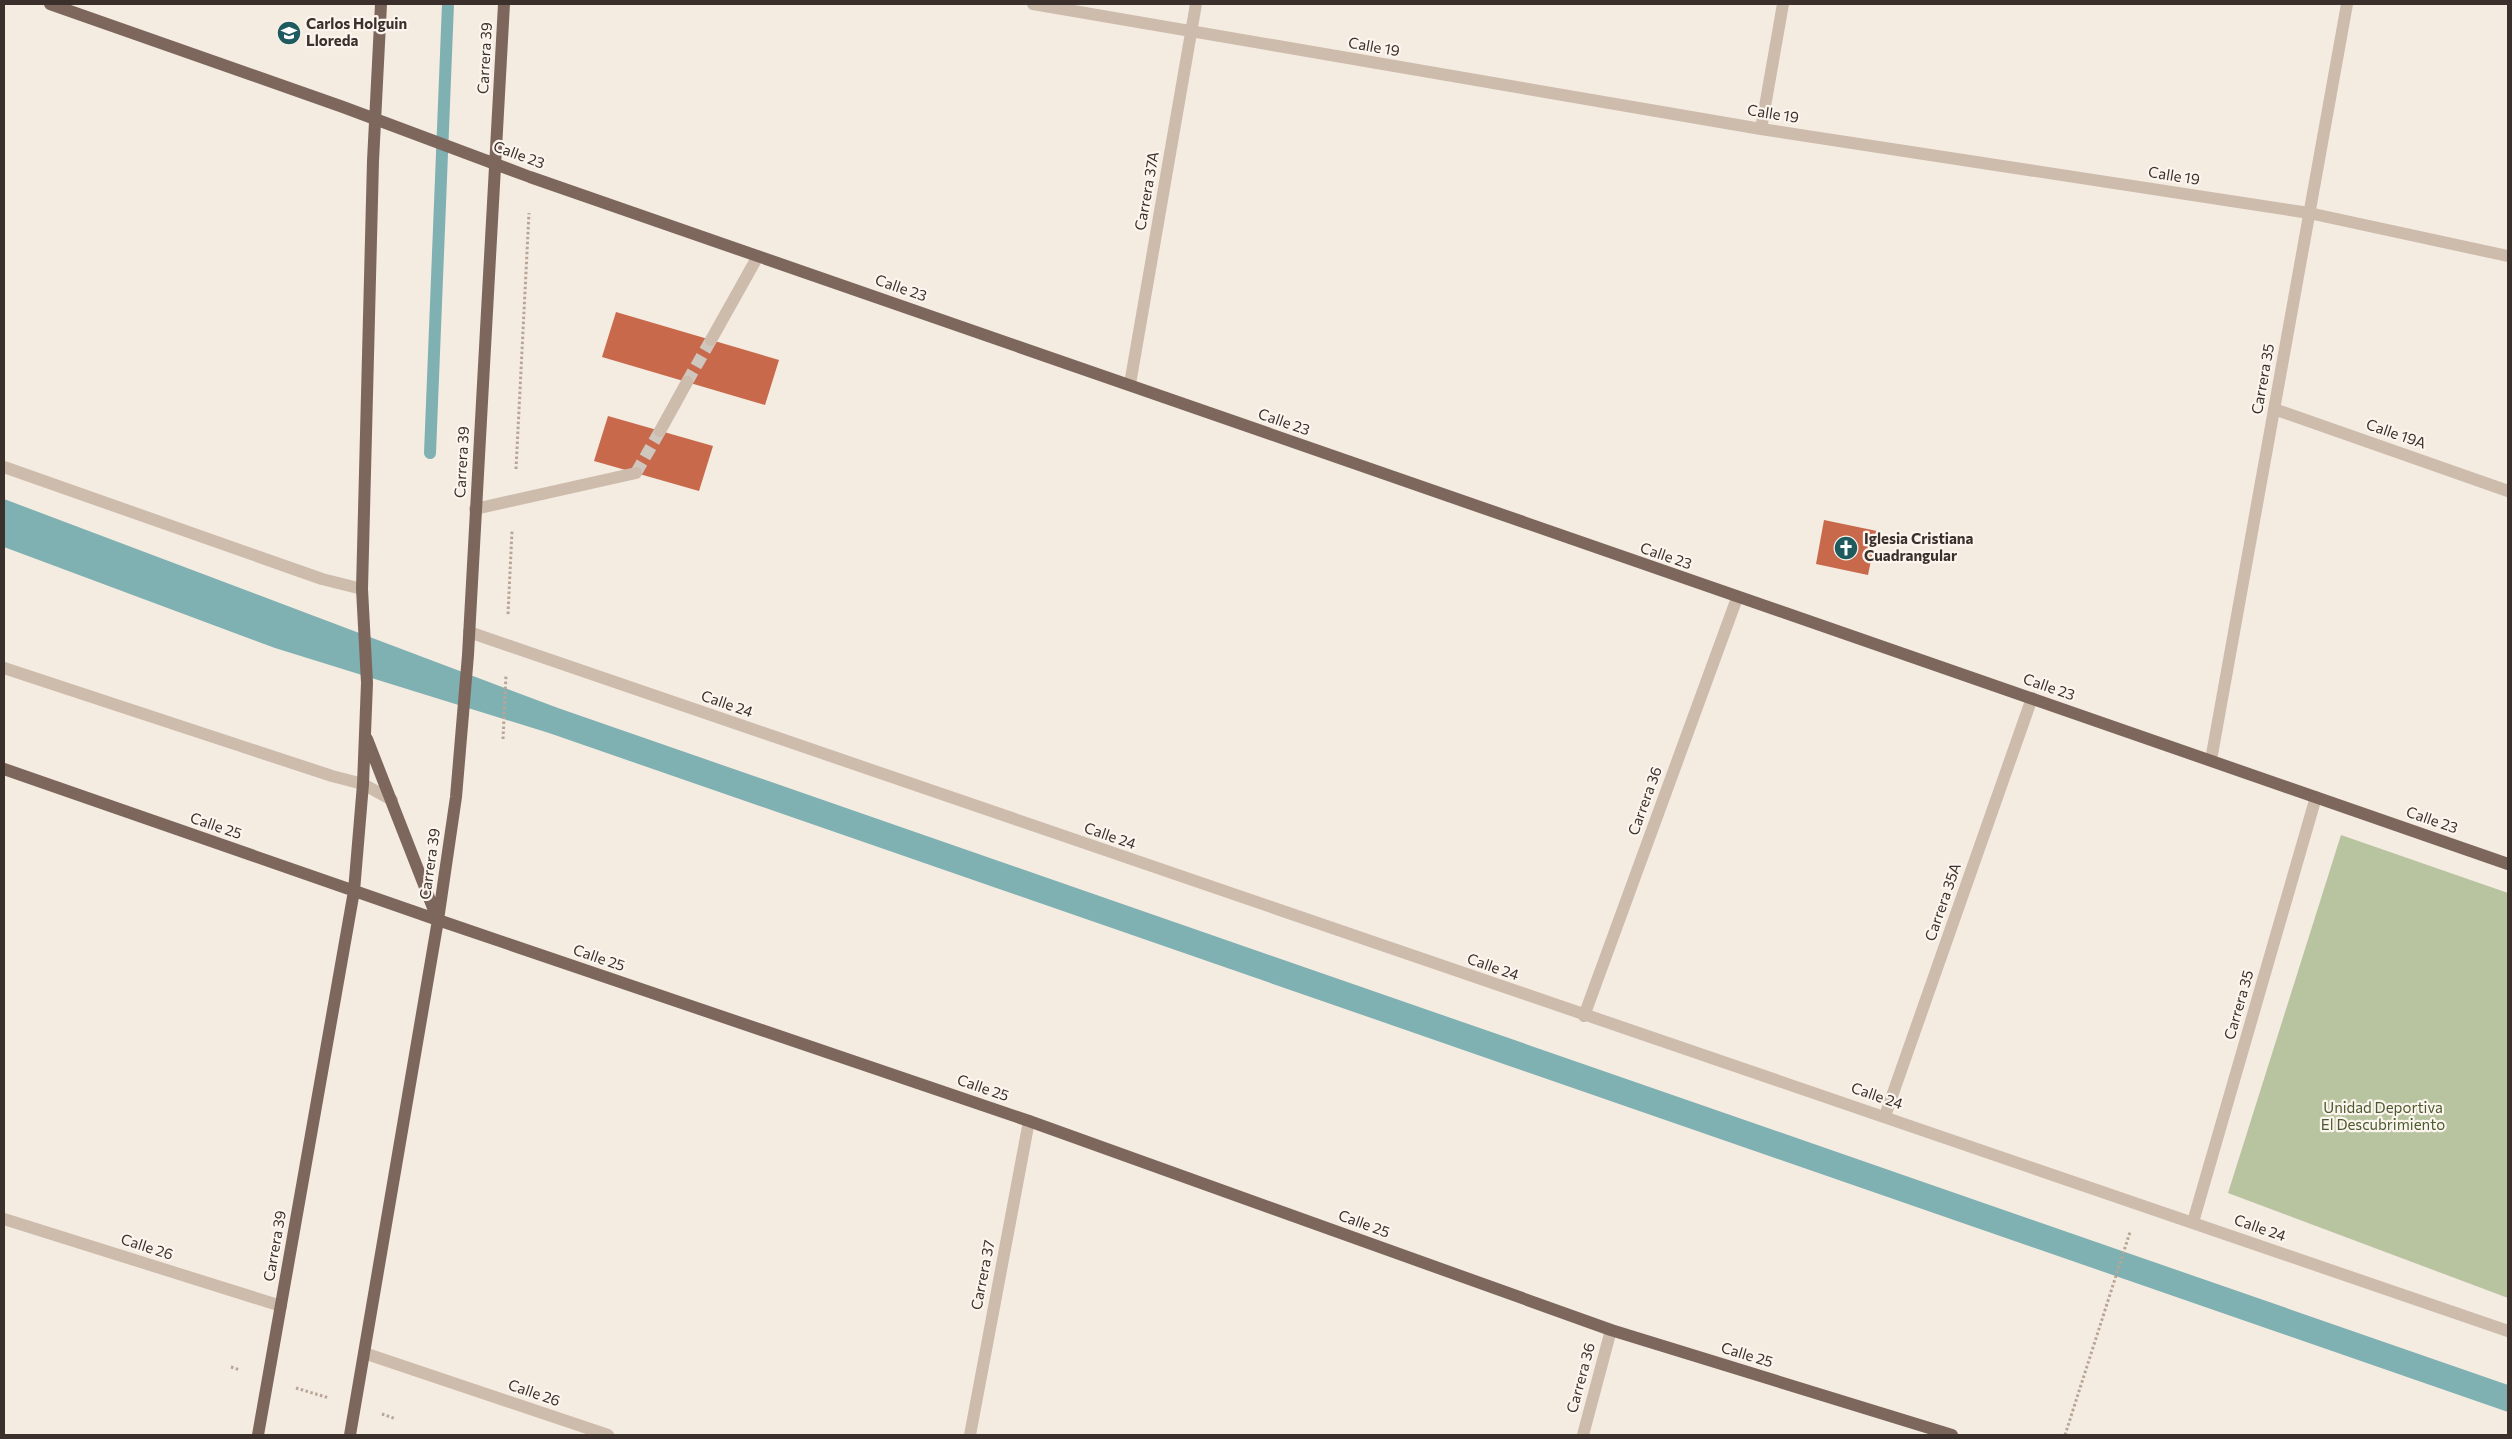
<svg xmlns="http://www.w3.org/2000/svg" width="2512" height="1439" font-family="Commissioner,sans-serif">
<rect width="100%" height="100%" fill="#f4ebe1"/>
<path fill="#b8c4a0" d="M2341,835L2508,893V1298L2228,1193Z"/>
<path fill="#7fb0b2" d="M4,499L558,708L2508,1385V1412L549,733L275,648L4,547Z"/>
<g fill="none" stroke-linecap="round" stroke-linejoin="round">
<path stroke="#7fb0b2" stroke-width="12" d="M430,453L448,4"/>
</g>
<path fill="#c8694b" d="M616,312L779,360L765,405L602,357Z
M608,416L713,446L699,491L594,461Z
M1824,520L1877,531L1868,575L1816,564Z"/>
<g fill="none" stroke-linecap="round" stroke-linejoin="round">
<path stroke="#cfc6bd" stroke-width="12" stroke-dasharray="12 6" stroke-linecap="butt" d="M687,382L711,340
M636,473L660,431"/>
<path stroke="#b9a596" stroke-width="3" stroke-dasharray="2.5 2.5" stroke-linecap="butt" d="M516,469L529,213
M508,614L512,531
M503,739L506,675
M231,1367L240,1370
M296,1388L329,1398
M382,1414L396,1419
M2065,1435L2130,1232"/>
<path stroke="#cdbbac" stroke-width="12" d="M1033,4L1761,129L2309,213L2508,256
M1761,129L1783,4
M711,340L758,256
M1130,384L1196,4
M2274,409L2508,491
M660,431L687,382
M4,467L322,579L362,589
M475,509L636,473
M469,632L2508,1331
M4,668L332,776L363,784L392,800
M2211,760L2347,4
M1584,1016L1737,598
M1885,1116L2032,698
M4,1219L281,1306
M2193,1222L2316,797
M364,1353L608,1435
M970,1435L1029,1121
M1583,1435L1611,1330"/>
<path stroke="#7d675c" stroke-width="12" d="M50,4L343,107L530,177L2508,864
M367,739L437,918
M4,769L438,920L1029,1121L1611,1330L1952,1435
M258,1435L354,891L363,784L367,683L362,589L373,161L381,4
M350,1435L438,920L456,797L468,655L504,4"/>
</g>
<defs>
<g id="school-disc" transform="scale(1.25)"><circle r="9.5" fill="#1f5a5e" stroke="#fbf5ee"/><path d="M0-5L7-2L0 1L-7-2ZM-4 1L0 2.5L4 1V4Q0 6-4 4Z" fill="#fff"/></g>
<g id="church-disc" transform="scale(1.25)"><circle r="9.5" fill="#1f5a5e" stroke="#fbf5ee"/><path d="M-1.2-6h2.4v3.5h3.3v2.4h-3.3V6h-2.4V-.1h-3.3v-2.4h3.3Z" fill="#fff"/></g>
</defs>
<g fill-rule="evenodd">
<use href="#school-disc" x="289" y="33"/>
<use href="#church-disc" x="1846" y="548"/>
</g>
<g text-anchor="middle" stroke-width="4.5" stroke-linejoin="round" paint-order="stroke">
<g font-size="15" font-weight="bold" fill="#3b302b" stroke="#fbf5ee" text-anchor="start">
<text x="306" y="29">Carlos Holguin<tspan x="306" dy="17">Lloreda</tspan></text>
<text x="1864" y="544">Iglesia Cristiana<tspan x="1864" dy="17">Cuadrangular</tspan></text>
</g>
<g font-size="15" fill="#3b302b" stroke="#fbf5ee">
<text transform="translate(1374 47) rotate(10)" y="5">Calle 19</text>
<text transform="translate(485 58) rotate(-87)" y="5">Carrera 39</text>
<text transform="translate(1773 114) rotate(9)" y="5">Calle 19</text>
<text transform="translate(519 155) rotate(20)" y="5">Calle 23</text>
<text transform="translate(2174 176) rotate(9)" y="5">Calle 19</text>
<text transform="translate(1147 191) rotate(-80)" y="5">Carrera 37A</text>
<text transform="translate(901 288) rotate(19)" y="5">Calle 23</text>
<text transform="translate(2263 379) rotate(-80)" y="5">Carrera 35</text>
<text transform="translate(1284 422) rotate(19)" y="5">Calle 23</text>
<text transform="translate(2396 434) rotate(19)" y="5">Calle 19A</text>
<text transform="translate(462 462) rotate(-87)" y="5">Carrera 39</text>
<text transform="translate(1666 556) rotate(19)" y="5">Calle 23</text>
<text transform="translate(2049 687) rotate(19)" y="5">Calle 23</text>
<text transform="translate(727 704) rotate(19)" y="5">Calle 24</text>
<text transform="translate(1645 801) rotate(-70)" y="5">Carrera 36</text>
<text transform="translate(2432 820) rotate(19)" y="5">Calle 23</text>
<text transform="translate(216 826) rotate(19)" y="5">Calle 25</text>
<text transform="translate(1110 836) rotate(19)" y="5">Calle 24</text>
<text transform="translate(430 864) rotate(-82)" y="5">Carrera 39</text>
<text transform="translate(1943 902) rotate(-71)" y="5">Carrera 35A</text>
<text transform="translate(599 958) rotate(19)" y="5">Calle 25</text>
<text transform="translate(1493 967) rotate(19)" y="5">Calle 24</text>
<text transform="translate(2239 1005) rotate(-74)" y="5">Carrera 35</text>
<text transform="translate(983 1088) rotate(19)" y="5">Calle 25</text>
<text transform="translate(1877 1096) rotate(19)" y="5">Calle 24</text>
<text transform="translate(1364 1224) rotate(20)" y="5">Calle 25</text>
<text transform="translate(2260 1228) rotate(19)" y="5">Calle 24</text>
<text transform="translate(275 1246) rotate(-80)" y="5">Carrera 39</text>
<text transform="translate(147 1247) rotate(18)" y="5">Calle 26</text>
<text transform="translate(983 1275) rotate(-79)" y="5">Carrera 37</text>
<text transform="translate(1747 1355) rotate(17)" y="5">Calle 25</text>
<text transform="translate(1581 1378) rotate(-75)" y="5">Carrera 36</text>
<text transform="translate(534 1393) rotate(19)" y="5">Calle 26</text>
</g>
<g font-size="15" fill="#4a5a2e" stroke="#fbf5ee">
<text x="2383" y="1113">Unidad Deportiva<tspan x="2383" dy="17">El Descubrimiento</tspan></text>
</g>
</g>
<rect width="2512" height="1439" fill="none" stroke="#3b302b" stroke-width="10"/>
</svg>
